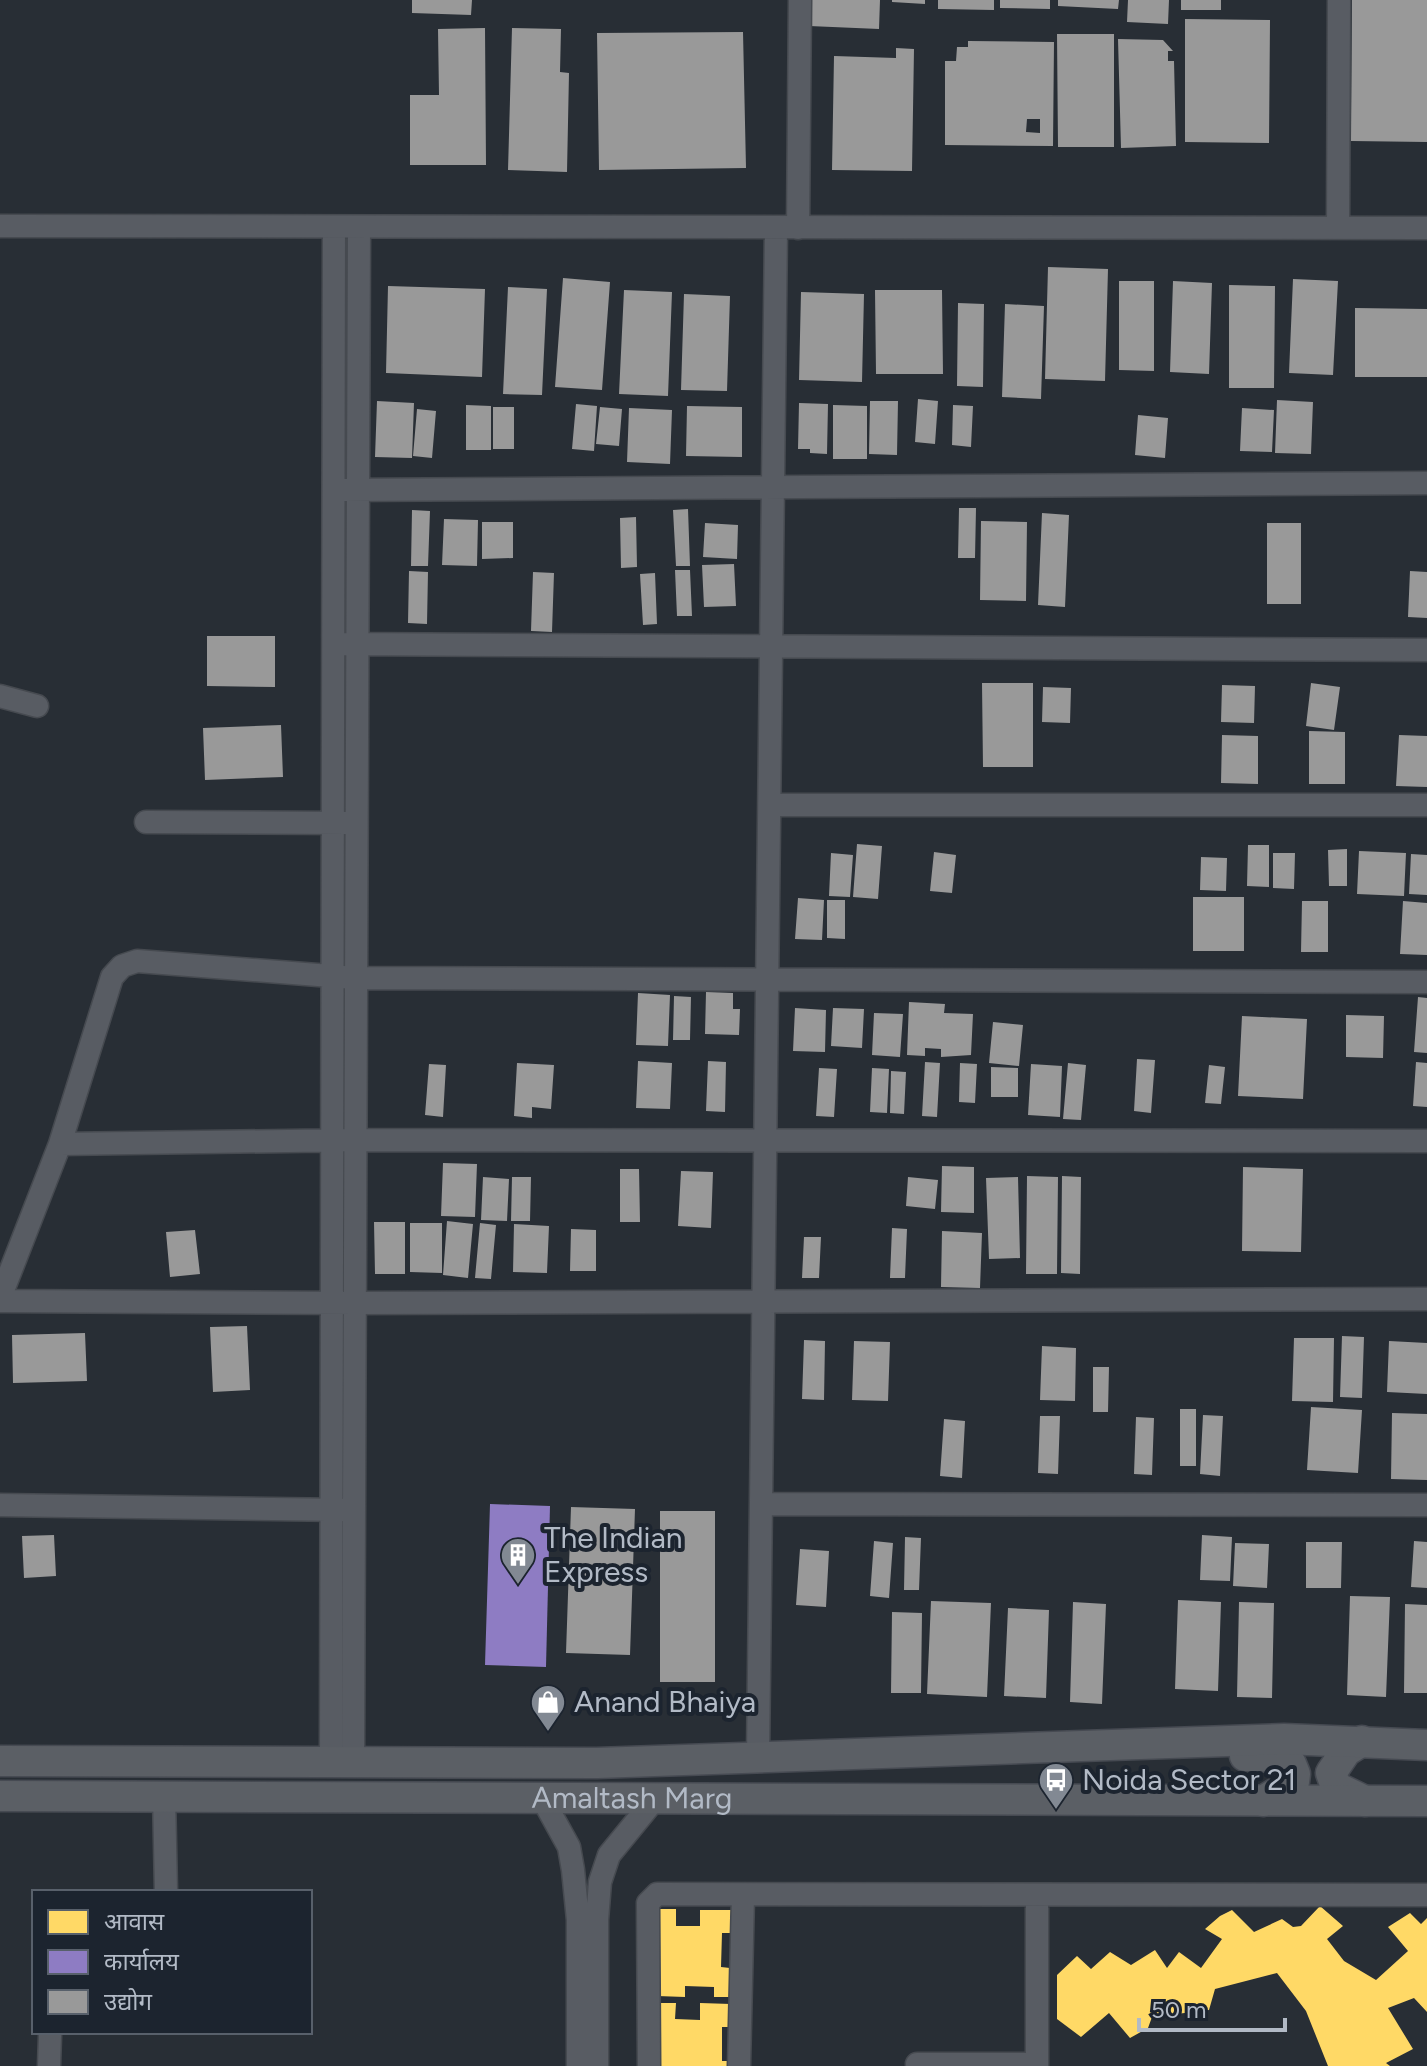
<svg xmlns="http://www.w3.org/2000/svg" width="1427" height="2066" font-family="Figtree,'Noto Sans Devanagari',sans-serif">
<rect width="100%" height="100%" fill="#282e35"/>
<path fill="#ffd966" d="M1320,1906L1343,1926L1327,1939L1344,1961L1376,1980L1408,1951L1388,1927L1410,1913L1421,1924L1427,1918V2012L1414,1998L1388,2008L1413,2049L1386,2063L1390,2066H1328L1306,2011L1277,1973L1215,1989L1209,2010L1152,2017L1148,2028L1130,2038L1109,2013L1081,2037L1057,2019V1975L1077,1956L1091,1969L1110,1952L1131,1965L1155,1950L1167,1968L1179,1952L1201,1968L1222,1939L1205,1929L1220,1916L1232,1910L1254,1932L1282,1919L1293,1927L1301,1926Z
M650,1909H676V1926H700V1910H731V1933H722L721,1967L730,1968V1997H714V1987L685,1986V1997L657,1996Z
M650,2003H676L675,2019L700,2020V2003L731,2004V2027H722V2061H730V2066H657Z"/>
<path fill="#8e7cc3" d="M490,1504L550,1506L546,1667L485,1665Z"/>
<path fill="#999" fill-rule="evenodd" d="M412,0H472L471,15L412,13Z
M810,0H880L879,29L809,26Z
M892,0H925V4L892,2Z
M938,0H994V10L938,9Z
M1000,0H1050V9L1000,8Z
M1058,0H1119L1118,9L1058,6Z
M1128,0H1169L1168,24L1127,22Z
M1181,0H1221V10H1181Z
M1352,0H1427V142L1351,141Z
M1185,19L1270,20L1269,143L1185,142Z
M485,28L486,165H410V95H439L438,29Z
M512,28L561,29L560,72L569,73L567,172L508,170Z
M743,32L746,168L599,170L597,33Z
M1057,34H1114V147H1058Z
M1118,39L1163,40L1173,51H1168V61H1174L1176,146L1121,148Z
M968,41L1054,42L1053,146L945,145V61H956L957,47H968ZM1027,119H1040V133L1026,132Z
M896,48L914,49L912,171L832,170L834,56L896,58Z
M1048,267L1108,269L1105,381L1045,379Z
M563,278L610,282L602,390L555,387Z
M1293,279L1338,281L1333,375L1289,373Z
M1119,281H1154V371L1119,370Z
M1173,281L1212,283L1209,374L1170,372Z
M1229,285L1275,286L1274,388H1229Z
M388,286L485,289L482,377L386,373Z
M508,287L547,289L542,395L503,394Z
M624,290L672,292L668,396L619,394Z
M875,290H942L943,374H876Z
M801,292L864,294L862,382L799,380Z
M684,294L730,296L727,391L681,390Z
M958,303L984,304L983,387L957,386Z
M1005,304L1044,306L1041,399L1002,397Z
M1355,308L1427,309V377H1355Z
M918,399L938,401L935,444L915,442Z
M1277,400L1313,402L1311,454L1275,453Z
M377,401L414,403L412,458L375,457Z
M870,401H898L897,455L869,454Z
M799,403L828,404L827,454L810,453V449H798Z
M576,404L597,406L594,451L572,449Z
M466,405L491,406V450H466Z
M833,405L867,406V459H833Z
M953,405L973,406L971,447L952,445Z
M687,406L742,407V457L686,456Z
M493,407H514V449H493Z
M600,407L622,409L619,446L596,444Z
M629,408L672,410L670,464L627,462Z
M1242,408L1274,410L1272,452L1240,451Z
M417,409L436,411L432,458L413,456Z
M1138,415L1168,418L1165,458L1135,455Z
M959,508H976L975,558H958Z
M688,509L690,566H676L673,510Z
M412,510L430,511L428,566H411Z
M1042,513L1069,515L1065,607L1038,605Z
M636,517L637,567L621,568L620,518Z
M444,519L478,520L477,566L442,565Z
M981,521L1027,522L1026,601L980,600Z
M482,522H513V558L482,559Z
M705,523L738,525L737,559L703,557Z
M1267,523H1301V604H1267Z
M734,564L736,606L704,607L702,565Z
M675,570H690L692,616H677Z
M409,571L428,572L427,624L408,623Z
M1410,571L1427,572V618L1408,617Z
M533,572L554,573L552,632L531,631Z
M655,573L657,624L643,625L640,574Z
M207,636H275V687L207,686Z
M982,683H1033V767H983Z
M1311,683L1340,687L1334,730L1306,726Z
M1222,685L1255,686L1254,723L1221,722Z
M1043,687L1071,688L1070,723L1042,722Z
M281,725L283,777L205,780L203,728Z
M1309,731L1345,732V784H1309Z
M1222,735L1258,736V784L1221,783Z
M1399,735L1427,736V787L1396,786Z
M857,844L882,846L878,899L853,897Z
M1248,845H1269V887L1247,886Z
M1347,849V886H1329L1328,850Z
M1359,851L1406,853L1404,896L1357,894Z
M934,852L956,855L952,893L930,891Z
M831,853L853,855L850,897L829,896Z
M1273,853H1295L1294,889L1273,888Z
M1411,854L1427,855V895L1409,894Z
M1201,857L1227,858L1226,891L1200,890Z
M1193,897H1244V951H1193Z
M798,898L824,900L822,940L795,939Z
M827,900H845V939L827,938Z
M1302,901H1328V952H1301Z
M1403,901L1427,903V955L1400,954Z
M706,992L733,993V1009H740L739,1035L705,1034Z
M638,993L670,995L668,1046L636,1045Z
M674,996L691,997L690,1040H673Z
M1418,997L1427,998V1053L1414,1052Z
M909,1002L945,1004L944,1013L973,1014L971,1055L941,1057V1049L925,1048V1056L907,1055Z
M795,1008L826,1010L825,1052L793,1051Z
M833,1008L864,1009L862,1048L831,1046Z
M874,1013L903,1014L900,1057L872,1055Z
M1346,1015L1384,1016L1383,1058L1346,1057Z
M1242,1016L1307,1019L1303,1099L1238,1096Z
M993,1022L1023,1025L1019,1066L989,1063Z
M1137,1059L1155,1060L1151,1113L1134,1111Z
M638,1061L672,1063L670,1109L636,1108Z
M708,1061L726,1062L725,1112L706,1111Z
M925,1062L940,1063L937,1117L922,1116Z
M1416,1062L1427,1063V1107L1413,1106Z
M517,1063L554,1065L551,1109L532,1107V1118L514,1116Z
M960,1063L977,1064L975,1103L959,1102Z
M1068,1063L1086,1065L1081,1120L1063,1119Z
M429,1064L446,1065L443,1117L425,1115Z
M1031,1064L1062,1066L1060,1117L1028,1115Z
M1209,1065L1225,1067L1221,1104L1205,1103Z
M991,1067L1018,1068V1097H991Z
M819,1068L837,1069L834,1117L816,1116Z
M872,1068L889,1069L887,1113L870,1112Z
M891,1071L906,1072L904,1114L890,1113Z
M443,1163L477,1164L475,1217L441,1216Z
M942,1166L974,1167V1213L941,1212Z
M1243,1167L1303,1169L1301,1252L1242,1251Z
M620,1169H639L640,1222H620Z
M681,1171L713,1172L711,1228L678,1226Z
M1027,1176L1058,1177L1057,1274H1026Z
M1062,1176L1081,1177L1080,1274L1061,1273Z
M483,1177L509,1179L507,1221L481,1220Z
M512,1177H531L530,1221H511Z
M908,1177L938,1180L935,1209L906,1206Z
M1018,1177L1020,1258L989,1259L986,1178Z
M447,1221L473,1224L468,1278L443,1275Z
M374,1222H405V1274H375Z
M410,1223H442V1273L410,1272Z
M480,1223L496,1225L491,1279L475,1278Z
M514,1224L549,1226L547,1273L513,1272Z
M892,1228L907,1229L905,1278H890Z
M571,1229L596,1230V1271H570Z
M195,1230L200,1274L170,1277L166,1232Z
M942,1231L982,1233L980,1288L941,1287Z
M804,1237H821L819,1278H802Z
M247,1326L250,1390L213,1392L210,1327Z
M85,1333L87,1381L13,1383L12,1335Z
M1342,1336L1364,1337L1362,1398L1340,1397Z
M1294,1338H1334L1333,1402L1292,1401Z
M804,1340L825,1341L824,1400L802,1399Z
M854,1341L890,1342L888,1401L852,1400Z
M1389,1341L1427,1343V1394L1387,1392Z
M1042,1346L1076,1348L1075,1401L1040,1400Z
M1093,1367H1109L1108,1412H1093Z
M1311,1407L1362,1410L1358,1473L1307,1470Z
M1180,1409H1196V1466H1180Z
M1392,1413L1427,1414V1480L1391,1479Z
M1203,1415L1223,1416L1220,1476L1200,1474Z
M1040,1416H1060L1058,1474L1038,1473Z
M1136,1417L1154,1418L1152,1475L1134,1474Z
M944,1419L965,1421L962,1478L940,1476Z
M571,1507L635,1509L630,1655L566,1653Z
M660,1511H715V1682H660Z
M54,1535L56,1576L24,1578L22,1536Z
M1202,1535L1232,1537L1230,1581L1200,1580Z
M905,1537L921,1538L919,1590H904Z
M874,1541L893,1543L889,1598L870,1596Z
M1414,1541L1427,1542V1588L1411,1587Z
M1306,1542H1342L1341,1588H1306Z
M1235,1543L1269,1544L1267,1588L1233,1586Z
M800,1549L829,1551L826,1607L796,1605Z
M1350,1596L1390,1597L1386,1697L1347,1695Z
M1178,1600L1221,1602L1218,1691L1175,1689Z
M931,1601L991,1603L987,1697L927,1694Z
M1073,1602L1106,1604L1102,1704L1070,1702Z
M1239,1602L1274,1603L1272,1698L1237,1697Z
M1405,1604L1427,1605V1693H1404Z
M1008,1608L1049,1610L1046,1698L1004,1696Z
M892,1612L922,1613L921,1693H891Z"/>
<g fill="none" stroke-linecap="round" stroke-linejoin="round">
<g stroke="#464a50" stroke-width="25">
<path id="minor" d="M0,226L1427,228
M798,228L800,0
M1338,228L1339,0
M343,490L1427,483
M344,644L1427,650
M0,696L37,706
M770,805H1427
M146,822L348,823
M60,1144L356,1140L1427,1141
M0,1298L60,1144L112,977L122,966L137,961L356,978L1427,982
M0,1301L355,1303L1427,1299
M762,1504L1427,1505
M0,1505L345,1510
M758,1756L776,228
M331,1762L334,228
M353,1762L359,228
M164,1795L166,1892
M542,1798L569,1847L573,1870L578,1920V2066
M1037,1895V2066
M917,2064H1037
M49,2066L50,2036
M597,2066V1920L600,1882L609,1855L654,1800
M649,2066L648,1903L657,1894L1427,1895
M739,2066L743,1896"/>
</g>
<g stroke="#464a52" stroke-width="33">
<g id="major">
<path d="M1362,1741L1346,1751L1331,1773L1336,1787L1365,1801"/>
<path d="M1245,1756L1278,1757L1291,1764L1295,1774L1294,1782L1263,1801"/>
<path d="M0,1761L597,1763L1284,1739L1427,1745"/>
<path id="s1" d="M0,1796L1427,1801"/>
</g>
</g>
<use href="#minor" stroke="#585c63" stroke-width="22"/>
<use href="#major" stroke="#5b5f65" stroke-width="30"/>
</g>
<defs>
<g id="building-pin" transform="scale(1.8)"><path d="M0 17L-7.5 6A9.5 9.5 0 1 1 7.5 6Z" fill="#828993" stroke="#1c242f"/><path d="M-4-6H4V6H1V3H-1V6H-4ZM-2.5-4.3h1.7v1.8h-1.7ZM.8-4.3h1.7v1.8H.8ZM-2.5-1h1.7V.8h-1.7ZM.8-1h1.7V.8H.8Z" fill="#fff"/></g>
<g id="shop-pin" transform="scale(1.8)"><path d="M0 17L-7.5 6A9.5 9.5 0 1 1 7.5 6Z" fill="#828993" stroke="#1c242f"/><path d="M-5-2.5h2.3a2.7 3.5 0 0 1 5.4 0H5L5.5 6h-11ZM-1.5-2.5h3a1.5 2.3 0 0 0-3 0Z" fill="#fff"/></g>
<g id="bus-pin" transform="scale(1.8)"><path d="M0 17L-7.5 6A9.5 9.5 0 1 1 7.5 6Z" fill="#828993" stroke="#1c242f"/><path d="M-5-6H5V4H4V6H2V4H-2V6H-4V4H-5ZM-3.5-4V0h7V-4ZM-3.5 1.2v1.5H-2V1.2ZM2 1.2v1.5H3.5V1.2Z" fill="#fff"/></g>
</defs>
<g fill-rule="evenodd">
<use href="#building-pin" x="518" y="1555"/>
<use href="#shop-pin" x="548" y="1702"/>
<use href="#bus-pin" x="1056" y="1780"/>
</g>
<g text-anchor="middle" stroke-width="8" stroke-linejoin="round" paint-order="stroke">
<g font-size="30" fill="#b2bac6" stroke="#1c242f" text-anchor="start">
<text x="544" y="1548">The Indian<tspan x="544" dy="34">Express</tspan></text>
<text x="574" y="1712">Anand Bhaiya</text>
<text x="1082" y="1790">Noida Sector 21</text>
</g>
<g font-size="30" fill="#b2bac6" stroke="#1c242f">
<text dy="10" stroke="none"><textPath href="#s1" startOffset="632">Amaltash Marg</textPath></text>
</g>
</g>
<rect x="32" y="1890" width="280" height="144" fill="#1c242f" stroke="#58606b" stroke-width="2"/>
<rect x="48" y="1910" width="40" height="24" fill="#ffd966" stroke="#58606b" stroke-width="2"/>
<text x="104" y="1930" font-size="24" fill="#b2bac6">आवास</text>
<rect x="48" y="1950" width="40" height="24" fill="#8e7cc3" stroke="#58606b" stroke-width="2"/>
<text x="104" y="1970" font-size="24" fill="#b2bac6">कार्यालय</text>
<rect x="48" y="1990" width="40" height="24" fill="#999999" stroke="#58606b" stroke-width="2"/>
<text x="104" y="2010" font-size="24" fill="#b2bac6">उद्योग</text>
<path d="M1139 2018v12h146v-12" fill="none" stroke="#b2bac6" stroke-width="4"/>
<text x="1151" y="2018" font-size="24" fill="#b2bac6" stroke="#1c242f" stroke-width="6" paint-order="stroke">50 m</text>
</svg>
